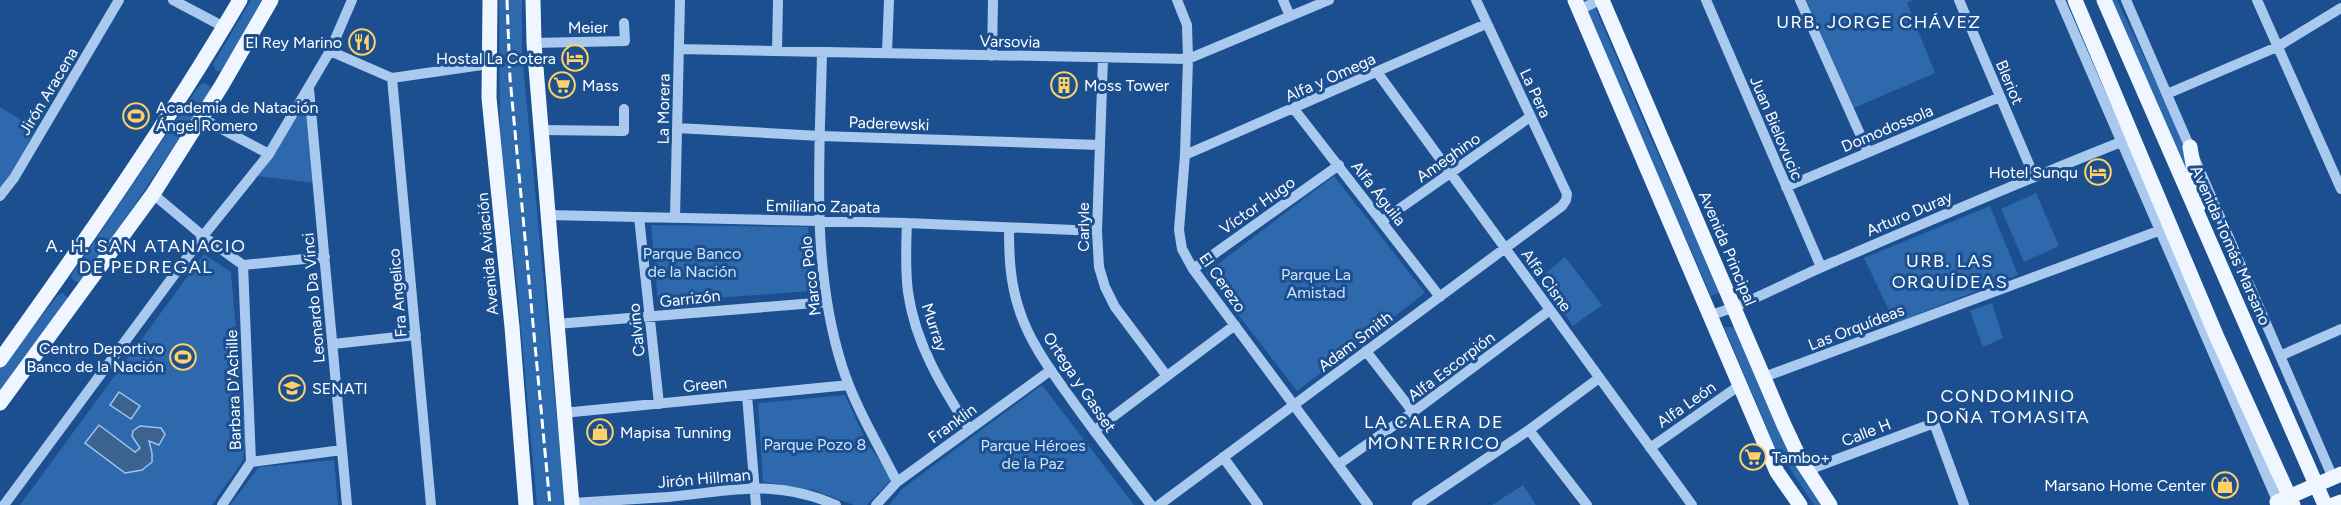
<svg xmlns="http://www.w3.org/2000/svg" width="2341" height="505" font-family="Figtree,sans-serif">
<rect width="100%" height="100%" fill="#1b4f8f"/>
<path fill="#2e69ad" d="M251,0H266L224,71H216L213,64Z
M499,0H522V54L565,505H537L517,285L500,138Z
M1581,0H1592L1649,134L1721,292L1711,296Z
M1806,0H1913L1907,3L1935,73L1854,108Z
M2110,0H2117L2186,146L2193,190Z
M203,83L209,85L211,91L200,107L83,282L79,283L73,280L71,276L199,86Z
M306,103L315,183L257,176L272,157Z
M0,107L36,129L7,181L0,190Z
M1334,176L1425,293L1297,391L1206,273Z
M2036,193L2059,246L2024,262L2001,209Z
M1990,206L2018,275L1895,323L1864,258Z
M651,225L808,227L811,291L658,302Z
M204,254L231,272L246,441L242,462L212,505H20Z
M1565,257L1602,305L1573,326L1540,278Z
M63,293L70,300L0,393V369L58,295Z
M1992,303L2003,338L1983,347L1970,311Z
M1724,327H1735L1824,505H1814L1774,445Z
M1042,385L1134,505H889L902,489Z
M845,395L868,445L893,478L867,505H854L813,490L763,482L758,403Z
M334,460L338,505H230L259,467Z
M1523,485L1536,505H1492Z"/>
<path fill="#3c6290" stroke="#9cc4f0" stroke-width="1.5" d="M119,392L140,406L131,419L110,405Z
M99,425L135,452L140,448L132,436L133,431L140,426L161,428L165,434L159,445L149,441L152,453V462L142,470L125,473L85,443Z"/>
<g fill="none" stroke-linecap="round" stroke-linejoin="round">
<path stroke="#a9c9ee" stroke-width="10" d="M173,0L224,27
M1177,0L1187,25L1188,59L1185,155L1179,230L1182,249L1193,269L1368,505
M1283,0L1290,16
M1706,0L1821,267
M1800,0L1868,152
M1959,0L2034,176
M2060,0L2279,505
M2126,0L2333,478
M2257,0L2341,189
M1579,10L1600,0
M534,43L625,41L624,23
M679,49L1188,59L1329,0
M330,51L392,78L489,64
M777,51L778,0
M822,52C820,156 810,265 842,366C855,407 878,444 897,482
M887,53L889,0
M992,56L993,0
M1103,58L1097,231L1099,267L1105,287L1115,307L1166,375
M1377,72L1692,505
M392,78L431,505
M309,89L347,505
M2167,94L2277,47L2341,8
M1294,109L1440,297
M201,118L269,154
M677,128L820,136L1100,145
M541,130L624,131V109
M1185,155L1486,24
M1786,187L2000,97
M153,194L203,236L243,265L325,257
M0,196L14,178L119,0
M547,215L907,223L1097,231
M639,217L659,404
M675,218L680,0
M1382,221L1530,117
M907,223C906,246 905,269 908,292C915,343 942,387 969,429
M1009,228C1009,256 1010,282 1019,309C1029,341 1049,368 1069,396C1095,433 1123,469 1151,505
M1193,269L1339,165
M1711,315C1754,302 1794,278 1836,261C1931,220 2025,180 2121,142
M556,324L827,302
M333,344L416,335
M1366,351L1413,412
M2282,355L2341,329
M1764,377L2161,230
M747,395L756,505
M563,413L849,385
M1529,430L1587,505
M1094,431L1235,325
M1650,448L1740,385
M1223,457L1258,505
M251,462L342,450
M1339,464L1413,412L1550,310
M1808,470L1934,423L1964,505
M572,503C604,501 636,499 668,497C733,491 773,478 836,505
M4,505L203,236L269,154L330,51L352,0
M222,505L251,462L243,265
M876,505L897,482L1051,370
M1159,505L1562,206L1566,200L1567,194L1476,0
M1417,505L1529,430L1599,378"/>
<path stroke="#f0f6ff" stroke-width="15" d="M490,0L489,98L512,327L526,505
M533,0L534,43L572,505
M1575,0L1777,472L1800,505
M1602,0L1784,425L1800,459L1830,505
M2075,0L2216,335L2293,505
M2104,0L2325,505
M2190,147L2200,204
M0,360C84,243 167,124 240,0
M0,403L153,194L222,85L271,0
M2277,502L2341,474
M2333,505L2341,502"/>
<path stroke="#fff" stroke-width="3" stroke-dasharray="10 4.5" stroke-linecap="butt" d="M507,0L510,78L550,505"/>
</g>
<defs>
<g id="restaurant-ring" transform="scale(1.35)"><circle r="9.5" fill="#1b4f8f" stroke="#ffd166" stroke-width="1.5"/><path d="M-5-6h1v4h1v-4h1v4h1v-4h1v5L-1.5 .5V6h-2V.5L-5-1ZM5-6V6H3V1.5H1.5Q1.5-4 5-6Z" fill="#ffd166"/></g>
<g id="hotel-ring" transform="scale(1.35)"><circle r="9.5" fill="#1b4f8f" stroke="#ffd166" stroke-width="1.5"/><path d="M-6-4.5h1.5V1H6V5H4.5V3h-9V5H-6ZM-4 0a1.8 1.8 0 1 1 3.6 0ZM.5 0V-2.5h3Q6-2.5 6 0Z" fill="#ffd166"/></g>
<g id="supermarket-ring" transform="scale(1.35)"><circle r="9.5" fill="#1b4f8f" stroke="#ffd166" stroke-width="1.5"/><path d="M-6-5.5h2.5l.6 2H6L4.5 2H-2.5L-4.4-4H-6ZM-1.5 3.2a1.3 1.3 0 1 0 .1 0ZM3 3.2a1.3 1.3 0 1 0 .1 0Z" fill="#ffd166"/></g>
<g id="building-ring" transform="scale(1.35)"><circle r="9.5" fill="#1b4f8f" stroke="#ffd166" stroke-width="1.5"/><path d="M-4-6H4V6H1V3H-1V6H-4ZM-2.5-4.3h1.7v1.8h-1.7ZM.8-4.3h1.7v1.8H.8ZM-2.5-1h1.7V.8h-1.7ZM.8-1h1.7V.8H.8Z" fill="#ffd166"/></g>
<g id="stadium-ring" transform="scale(1.35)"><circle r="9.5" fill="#1b4f8f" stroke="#ffd166" stroke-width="1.5"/><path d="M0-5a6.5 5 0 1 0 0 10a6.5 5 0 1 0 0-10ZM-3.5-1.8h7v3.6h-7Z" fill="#ffd166"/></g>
<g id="university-ring" transform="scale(1.35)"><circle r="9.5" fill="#1b4f8f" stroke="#ffd166" stroke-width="1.5"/><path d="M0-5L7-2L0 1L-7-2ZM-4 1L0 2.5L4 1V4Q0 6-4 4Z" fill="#ffd166"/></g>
<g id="shop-ring" transform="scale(1.35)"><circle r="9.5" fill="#1b4f8f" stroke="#ffd166" stroke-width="1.5"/><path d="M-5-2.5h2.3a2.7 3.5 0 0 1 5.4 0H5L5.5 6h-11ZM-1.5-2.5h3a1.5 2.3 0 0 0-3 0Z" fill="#ffd166"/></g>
</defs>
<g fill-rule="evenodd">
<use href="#restaurant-ring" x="362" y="42"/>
<use href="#hotel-ring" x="575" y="58"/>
<use href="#supermarket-ring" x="562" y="85"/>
<use href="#building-ring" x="1064" y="85"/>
<use href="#stadium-ring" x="136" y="116"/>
<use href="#hotel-ring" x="2098" y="172"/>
<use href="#stadium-ring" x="183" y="357"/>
<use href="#university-ring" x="292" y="388"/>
<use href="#shop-ring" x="600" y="432"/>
<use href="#supermarket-ring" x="1753" y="457"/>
<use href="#shop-ring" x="2225" y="485"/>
</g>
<g text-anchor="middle" stroke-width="6" stroke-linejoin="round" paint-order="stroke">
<g font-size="16" fill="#fff" stroke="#1b4f8f">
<text transform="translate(588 27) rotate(-1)" y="6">Meier</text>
<text transform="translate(1010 41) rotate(1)" y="6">Varsovia</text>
<text transform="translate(1330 77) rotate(-24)" y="6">Alfa y Omega</text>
<text transform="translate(2010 82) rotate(67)" y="6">Bleriot</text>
<text transform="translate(48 91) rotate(-59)" y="6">Jirón Aracena</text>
<text transform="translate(1536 93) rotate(65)" y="6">La Pera</text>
<text transform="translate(663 109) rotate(-89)" y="6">La Morera</text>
<text transform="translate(889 123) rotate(2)" y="6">Paderewski</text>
<text transform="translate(1777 128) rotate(67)" y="6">Juan Bielovucic</text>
<text transform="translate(1887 128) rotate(-23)" y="6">Domodossola</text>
<text transform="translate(1448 157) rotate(-35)" y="6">Ameghino</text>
<text transform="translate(1379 193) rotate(52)" y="6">Alfa Águila</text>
<text transform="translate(1257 205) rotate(-35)" y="6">Víctor Hugo</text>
<text transform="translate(823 206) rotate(1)" y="6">Emiliano Zapata</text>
<text transform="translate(1909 213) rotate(-23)" y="6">Arturo Duray</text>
<text transform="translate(1083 227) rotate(-90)" y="6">Carlyle</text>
<text transform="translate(2231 245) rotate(66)" y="6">Avenida Tomás Marsano</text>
<text transform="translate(1728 248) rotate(67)" y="6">Avenida Principal</text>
<text transform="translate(487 254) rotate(-95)" y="6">Avenida Aviación</text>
<text transform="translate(810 276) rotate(-97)" y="6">Marco Polo</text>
<text transform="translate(1547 280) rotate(54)" y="6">Alfa Cisne</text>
<text transform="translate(1223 282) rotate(55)" y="6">El Cerezo</text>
<text transform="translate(397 293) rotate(-95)" y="6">Fra Angelico</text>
<text transform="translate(313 298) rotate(-95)" y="6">Leonardo Da Vinci</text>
<text transform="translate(690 298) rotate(-6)" y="6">Garrizón</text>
<text transform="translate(935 327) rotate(72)" y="6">Murray</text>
<text transform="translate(1856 327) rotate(-21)" y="6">Las Orquídeas</text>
<text transform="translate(636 330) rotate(-96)" y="6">Calvino</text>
<text transform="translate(1355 341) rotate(-37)" y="6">Adam Smith</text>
<text transform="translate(1451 366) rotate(-37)" y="6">Alfa Escorpión</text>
<text transform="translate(1080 382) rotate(56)" y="6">Ortega y Gasset</text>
<text transform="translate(705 384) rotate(-5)" y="6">Green</text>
<text transform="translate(233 390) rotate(-92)" y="6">Barbara D'Achille</text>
<text transform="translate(1686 404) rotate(-35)" y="6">Alfa León</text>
<text transform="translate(952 423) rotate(-36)" y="6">Franklin</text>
<text transform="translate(1866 432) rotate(-21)" y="6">Calle H</text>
<text transform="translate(704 478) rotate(-5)" y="6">Jirón Hillman</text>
</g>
<g font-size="16" fill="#fff" stroke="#1b4f8f" text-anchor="start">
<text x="342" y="48" text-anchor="end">El Rey Marino</text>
<text x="556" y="64" text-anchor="end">Hostal La Cotera</text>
<text x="582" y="91">Mass</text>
<text x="1084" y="91">Moss Tower</text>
<text x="156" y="113">Academia de Natación<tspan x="156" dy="18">Ángel Romero</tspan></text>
<text x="2078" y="178" text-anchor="end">Hotel Sunqu</text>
<text x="164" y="354" text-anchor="end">Centro Deportivo<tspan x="164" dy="18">Banco de la Nación</tspan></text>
<text x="312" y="394">SENATI</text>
<text x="620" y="438">Mapisa Tunning</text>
<text x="1772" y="463">Tambo+</text>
<text x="2206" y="491" text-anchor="end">Marsano Home Center</text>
</g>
<g font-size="16" fill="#cfe3fa" stroke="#1b4f8f">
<text x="692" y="259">Parque Banco<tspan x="692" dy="18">de la Nación</tspan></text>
<text x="1316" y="280">Parque La<tspan x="1316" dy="18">Amistad</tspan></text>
<text x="815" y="450">Parque Pozo 8</text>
<text x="1033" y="451">Parque Héroes<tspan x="1033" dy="18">de la Paz</tspan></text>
</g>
<g font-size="18" letter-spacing="1.5" fill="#fff" stroke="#1b4f8f">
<text x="1879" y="28">URB. JORGE CHÁVEZ</text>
<text x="146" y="252">A. H. SAN ATANACIO<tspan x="146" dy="21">DE PEDREGAL</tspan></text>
<text x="1950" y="267">URB. LAS<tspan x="1950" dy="21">ORQUÍDEAS</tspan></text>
<text x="2008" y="402">CONDOMINIO<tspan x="2008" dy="21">DOÑA TOMASITA</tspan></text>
<text x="1434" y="428">LA CALERA DE<tspan x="1434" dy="21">MONTERRICO</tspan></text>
</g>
</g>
</svg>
